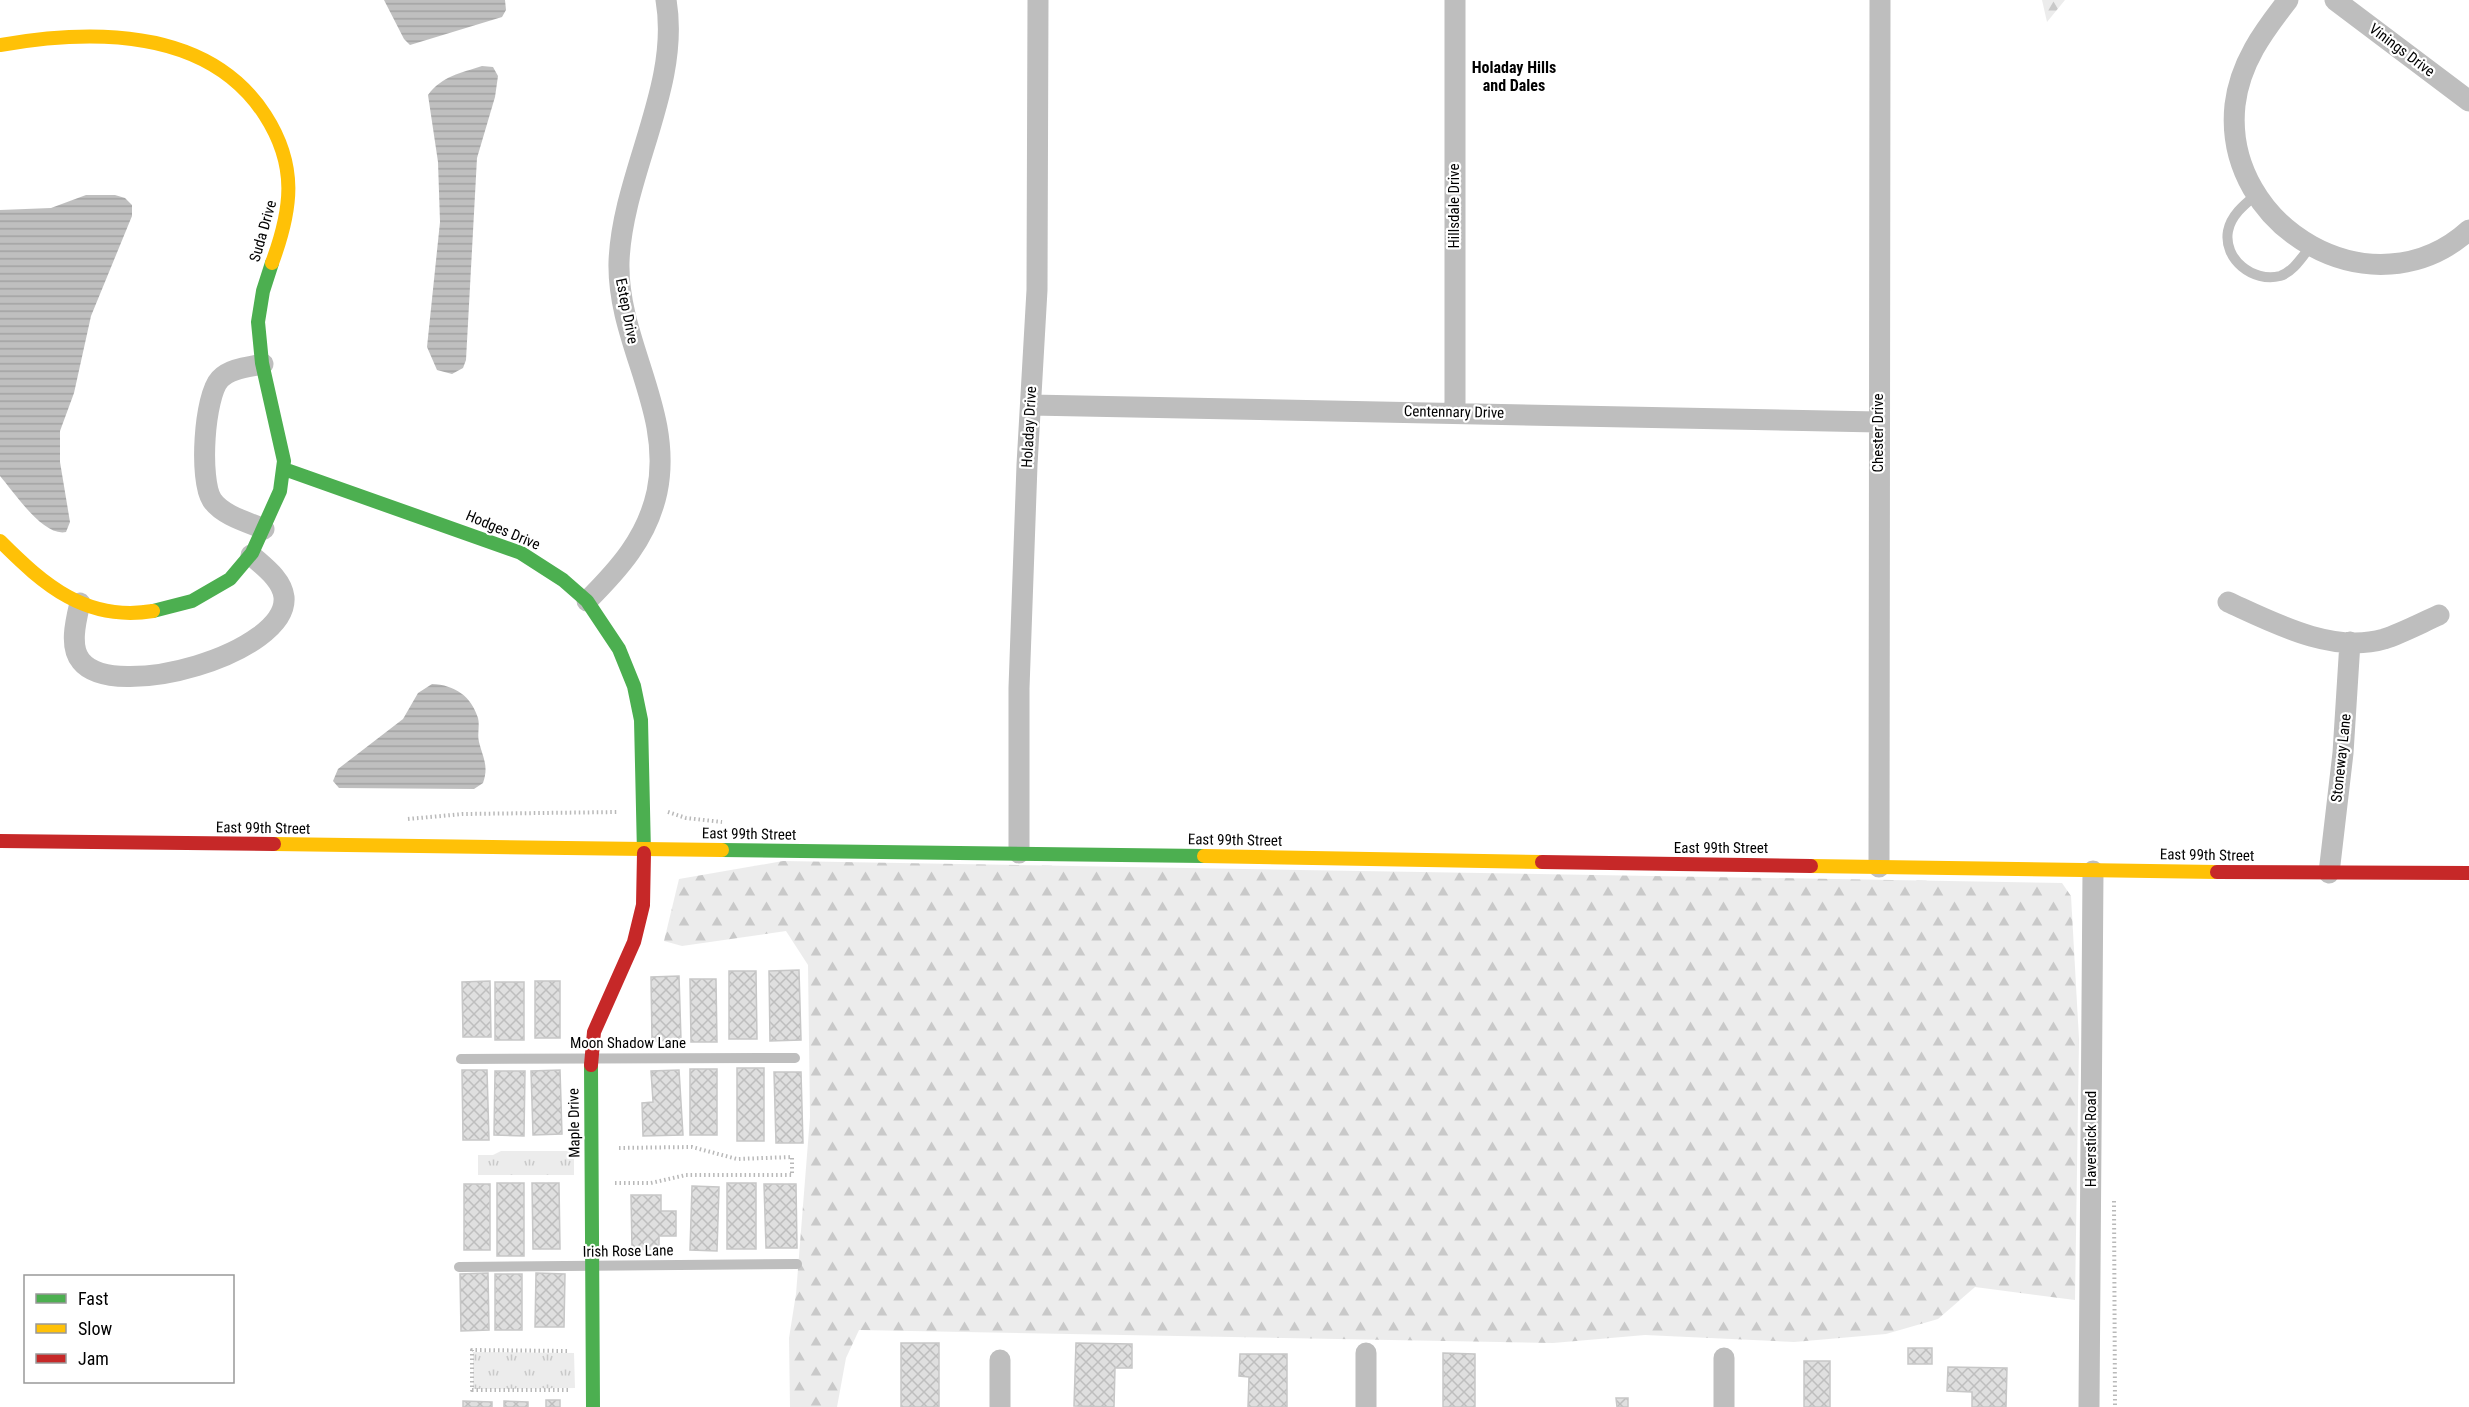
<svg xmlns="http://www.w3.org/2000/svg" width="2469" height="1407" font-family="'Roboto Condensed',sans-serif">
<defs>
<pattern id="grass-tufts" width="24" height="20" patternUnits="userSpaceOnUse" patternTransform="scale(1.5)"><rect width="24" height="20" fill="#ececec"/><path d="M3 7l-1-3M5 7V3M7 7l1-3M15 17l-1-3M17 17v-4M19 17l1-3" fill="none" stroke="#c9c9c9"/></pattern>
<pattern id="forest-firs" width="22" height="20" patternUnits="userSpaceOnUse" patternTransform="scale(1.5)"><rect width="22" height="20" fill="#ececec"/><path d="M5 1l3.5 6h-7zM16 11l3.5 6h-7z" fill="#c9c9c9"/></pattern>
<pattern id="water-rules" width="6" height="5" patternUnits="userSpaceOnUse" patternTransform="scale(1.5)"><rect width="6" height="5" fill="#bfbfbf"/><path d="M0 2.5h6" fill="none" stroke="#a2a2a2"/></pattern>
<pattern id="building-cross-hatch" width="8" height="8" patternUnits="userSpaceOnUse" patternTransform="scale(1.5)"><rect width="8" height="8" fill="#dfdfdf"/><path d="M0 0l8 8M0 8l8-8" fill="none" stroke="#bebebe"/></pattern>
</defs>
<rect width="100%" height="100%" fill="#fff"/>
<path fill="url(#grass-tufts)" d="M501,1151H574V1175H478V1155H493Z
M473,1352L574,1353L575,1388L473,1389Z"/>
<path fill="url(#forest-firs)" d="M2042,0H2065L2047,22Z
M783,861L2062,883L2071,896L2079,1039L2075,1300L1975,1287L1938,1319L1886,1334L1794,1342L1645,1335L1553,1343L859,1330L846,1358L837,1407H790L789,1338L796,1294L810,1117L808,965L786,931L682,946L664,941L679,879Z"/>
<path fill="url(#water-rules)" d="M384,0H505L506,10L502,17L410,45L404,39Z
M482,66L493,67L498,76L495,97L477,158L466,360L463,368L452,374L437,370L427,347L440,222L438,162L428,95C442,76 461,73 482,66Z
M86,195H115L125,198L132,205V216L91,316L74,393L60,431V462L70,522L66,532C43,537 14,492 0,476V210L51,208Z
M432,684C455,685 471,696 478,718C480,726 477,734 479,742C483,758 489,766 483,783L474,789L339,788L333,781L338,769L403,719L418,693Z"/>
<path fill="url(#building-cross-hatch)" stroke="#c7c7c7" stroke-width="1.5" d="M799,970L801,1040L770,1041L769,971Z
M729,971H756L757,1039H729Z
M679,976L681,1040L652,1041L651,977Z
M690,979H716L717,1042H691Z
M490,981L491,1037H463L462,982Z
M535,981H560V1038H535Z
M495,982H524V1040H495Z
M737,1068H764V1141H737Z
M690,1069H717V1135H690Z
M462,1070H487L489,1140H463Z
M560,1070L562,1134L533,1135L531,1071Z
M679,1070L683,1135L643,1136L642,1103L653,1102L651,1071Z
M495,1071H525L524,1136L494,1135Z
M774,1072H801L803,1143H776Z
M497,1183H524V1256H497Z
M532,1183H559L560,1249H533Z
M727,1183H756V1249H727Z
M464,1184H490V1250H464Z
M764,1184H796L797,1248H766Z
M692,1186L719,1187L717,1251L690,1250Z
M631,1195H661V1211H676V1236H659V1249L632,1250Z
M488,1273L489,1330L461,1331L460,1274Z
M536,1273L565,1274L564,1327H535Z
M495,1274H522V1330H495Z
M901,1343H939V1407H901Z
M1076,1343L1132,1344V1368H1115L1114,1407L1074,1406Z
M1908,1348H1932V1364H1908Z
M1443,1353L1475,1354V1407H1443Z
M1240,1354H1287V1407H1248L1249,1377L1239,1376Z
M1804,1361H1830V1407H1804Z
M1948,1367L2007,1368L2006,1407H1972V1392L1947,1391Z
M1616,1398H1628V1407H1617Z
M546,1400H560V1407H546Z
M463,1401L492,1402V1407H463Z
M504,1401L528,1402V1407H504Z"/>
<g fill="none" stroke-linecap="round" stroke-linejoin="round">
<path stroke="#b9b9b9" stroke-width="4" stroke-dasharray="1.5 3" stroke-linecap="butt" d="M668,812L686,818L722,822
M408,819L463,814L619,812
M615,1183H651L686,1175H792V1157L737,1159L692,1147L616,1148
M2114,1201L2115,1407
M567,1351L472,1350V1390H569"/>
<path stroke="#bebebe" stroke-width="10" d="M2257,194C2245,204 2231,215 2228,231C2223,259 2253,283 2280,276C2293,272 2302,257 2310,247
M461,1059L795,1058
M459,1267L797,1264"/>
<path stroke="#bebebe" stroke-width="21" d="M2288,0C2263,32 2240,63 2235,105C2222,228 2374,316 2469,230
M2335,0L2469,101
M263,364C250,367 230,368 220,379C204,396 199,480 212,500C222,515 247,522 264,529
M1031,405L1878,422
M1455,412V0
M587,601C619,569 647,538 657,492C674,411 617,342 619,262C622,175 681,86 666,0
M2228,602C2274,623 2332,654 2384,639C2402,633 2421,623 2439,615
M80,603C76,620 69,647 81,661C114,703 289,653 284,597C282,579 263,566 251,555
M1019,853V688L1027,465L1037,290L1038,0
M1879,867L1880,0
M2329,873L2343,753L2350,642
M1000,1360V1407
M1366,1407V1353
M1724,1407V1358
M2089,1407L2093,871"/>
<path stroke="#4caf50" stroke-width="14" d="M284,469L521,553L563,580L587,601L619,649L634,686L641,720L644,853
M153,611L192,601L230,579L252,553L280,491L284,461L262,363L258,322L263,291L272,263
M722,850L1204,856
M591,1065L593,1407"/>
<path stroke="#ffc107" stroke-width="14" d="M0,45C92,29 208,27 265,115C298,166 292,209 272,263
M0,541C44,585 86,622 153,611
M274,844L722,850
M1204,856L1542,862
M1811,866L2217,872"/>
<path stroke="#c62828" stroke-width="14" d="M0,841L274,844
M1542,862L1811,866
M2217,872L2469,873
M591,1065L594,1032L634,942L643,905L644,853"/>
</g>
<g text-anchor="middle" stroke-width="4.5" stroke-linejoin="round" paint-order="stroke">
<g font-size="15" fill="#000" stroke="#fff">
<text transform="translate(2402 50) rotate(37)" y="5">Vinings Drive</text>
<text transform="translate(1454 206) rotate(-90)" y="5">Hillsdale Drive</text>
<text transform="translate(263 231) rotate(-74)" y="5">Suda Drive</text>
<text transform="translate(627 311) rotate(79)" y="5">Estep Drive</text>
<text transform="translate(1454 412) rotate(1)" y="5">Centennary Drive</text>
<text transform="translate(1029 427) rotate(-87)" y="5">Holaday Drive</text>
<text transform="translate(1878 433) rotate(-90)" y="5">Chester Drive</text>
<text transform="translate(503 530) rotate(23)" y="5">Hodges Drive</text>
<text transform="translate(2341 758) rotate(-84)" y="5">Stoneway Lane</text>
<text transform="translate(263 828) rotate(1)" y="5">East 99th Street</text>
<text transform="translate(749 834) rotate(1)" y="5">East 99th Street</text>
<text transform="translate(1235 840) rotate(1)" y="5">East 99th Street</text>
<text x="1721" y="853">East 99th Street</text>
<text transform="translate(2207 855) rotate(1)" y="5">East 99th Street</text>
<text x="628" y="1048">Moon Shadow Lane</text>
<text transform="translate(574 1123) rotate(-91)" y="5">Maple Drive</text>
<text transform="translate(2091 1139) rotate(-90)" y="5">Haverstick Road</text>
<text transform="translate(628 1251) rotate(-1)" y="5">Irish Rose Lane</text>
</g>
<g font-size="16" font-weight="bold" fill="#000" stroke="#fff">
<text x="1514" y="73">Holaday Hills<tspan x="1514" dy="18">and Dales</tspan></text>
</g>
</g>
<rect x="24" y="1275" width="210" height="108" fill="#ffffff" stroke="#999999" stroke-width="1.5"/>
<rect x="36" y="1294" width="30" height="9" fill="#4caf50" stroke="#999999" stroke-width="1.5"/>
<text x="78" y="1305" font-size="18" fill="#000000">Fast</text>
<rect x="36" y="1324" width="30" height="9" fill="#ffc107" stroke="#999999" stroke-width="1.5"/>
<text x="78" y="1335" font-size="18" fill="#000000">Slow</text>
<rect x="36" y="1354" width="30" height="9" fill="#c62828" stroke="#999999" stroke-width="1.5"/>
<text x="78" y="1365" font-size="18" fill="#000000">Jam</text>
</svg>
